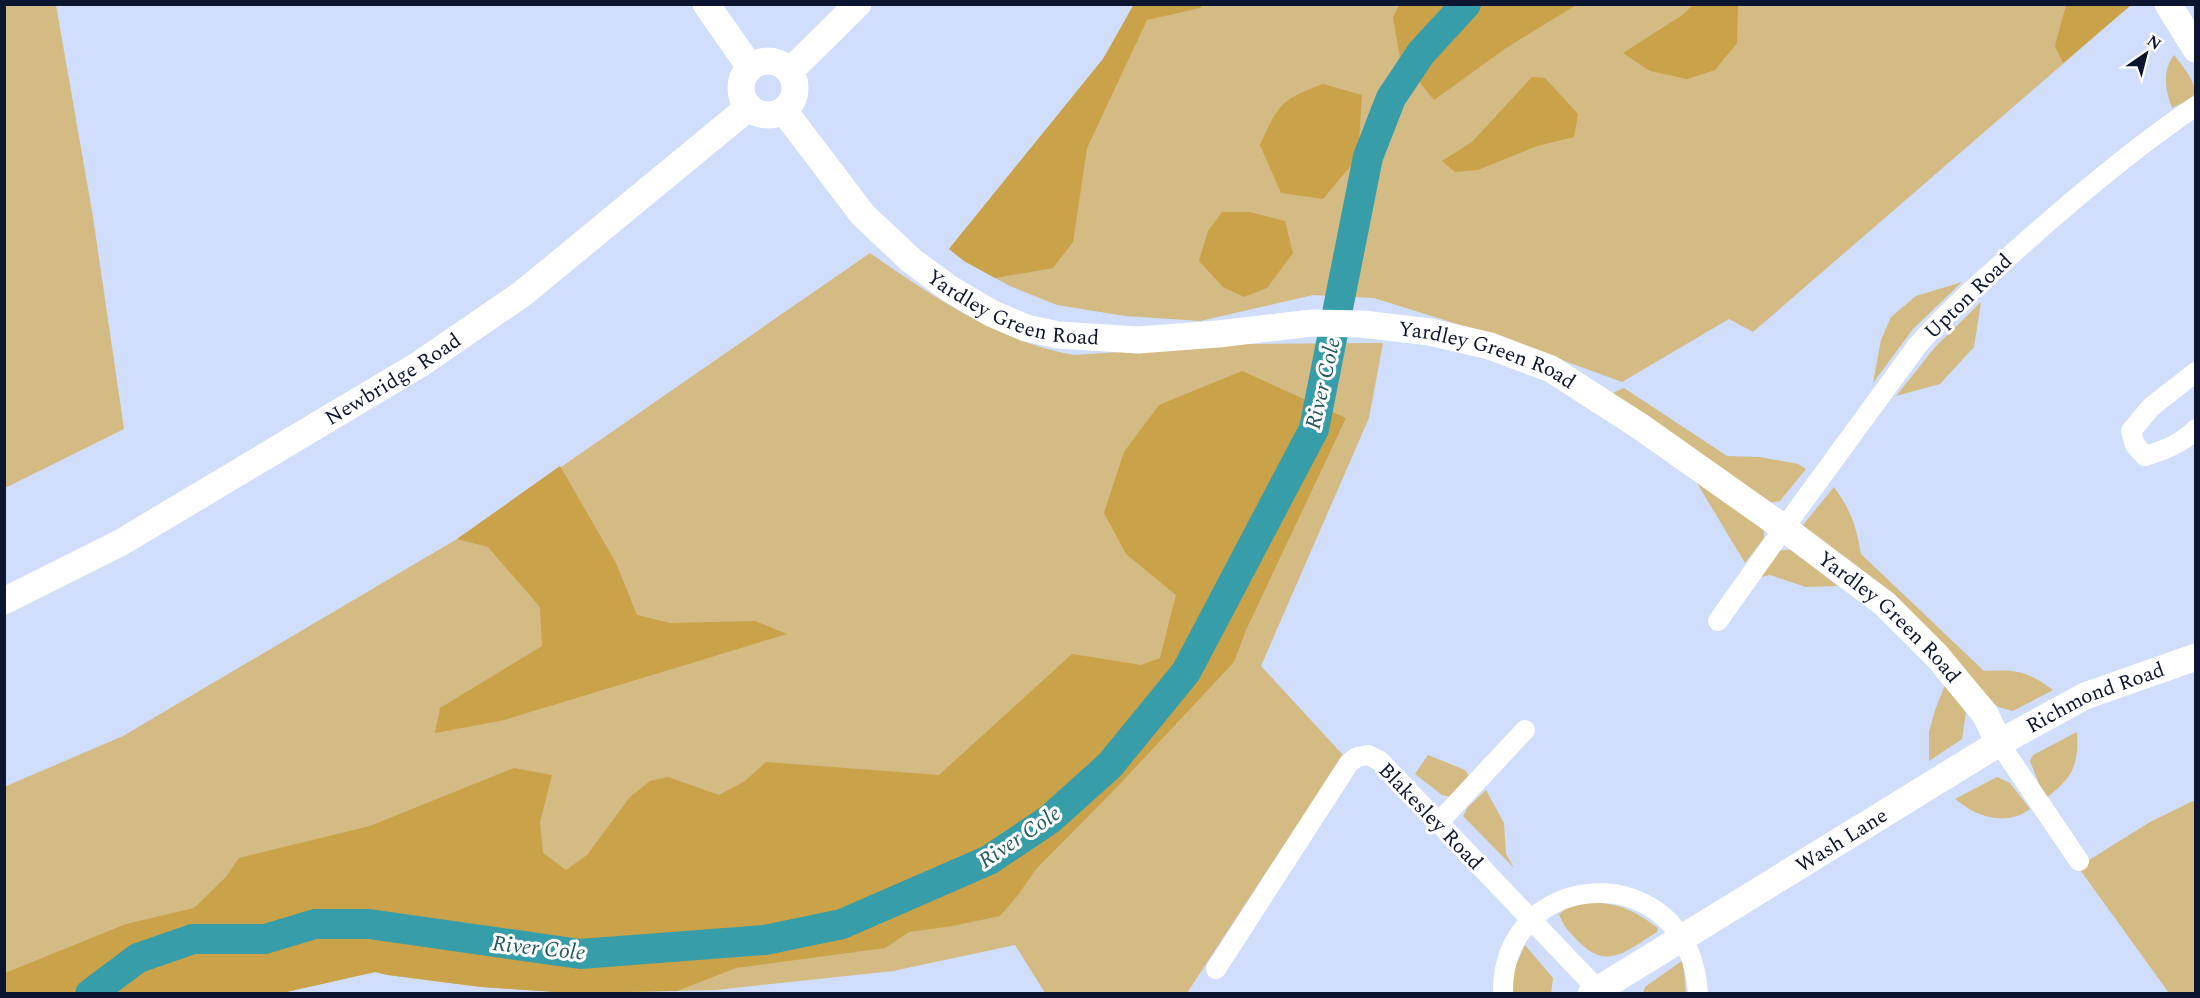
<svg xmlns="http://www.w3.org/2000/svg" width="2200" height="998" font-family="Spectral,serif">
<rect width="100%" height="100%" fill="#d0defb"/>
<path fill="#d4ba83" d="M5,4L56,5L93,217L124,429L5,488Z
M1134,5H2131L1753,332L1729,319L1622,382L1505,339L1374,298L1313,295L1200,321L1125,316L1057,305L1010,286L965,262L949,249L1103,59Z
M2174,55C2181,64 2200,86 2193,96C2188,101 2178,105 2172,108C2165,90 2162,71 2174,55Z
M870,253C932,296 999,342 1074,355L1245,344L1383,343L1369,418L1261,666L1343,755L1187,993H1045L1015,945L893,971L716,990L570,993L481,987L388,975L375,972L282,993H5L4,787L123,736L457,539Z
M1962,282L1913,329L1873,383L1881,340L1891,317L1916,296Z
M1981,302L1974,347L1940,384L1896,396L1936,346Z
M1624,388L1727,456L1760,457L1798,464L1806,469L1780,501L1769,503L1608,395Z
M1694,478L1764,529V538L1745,563Z
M1834,487C1851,511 1856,525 1861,554L1984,671C2015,669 2028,671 2053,690L2013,711L1998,707L1919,625L1808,535L1803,525Z
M1792,549L1838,586L1806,587L1770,575L1757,578L1779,551Z
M1945,685L1966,712L1962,739L1929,761V732L1935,710Z
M2077,732C2079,767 2072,778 2045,799L2030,761L2033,755Z
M1428,755L1465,770L1469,776L1451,797L1442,795L1415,774Z
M1997,777L2010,783L2030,809C2005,827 1977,817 1955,799Z
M1486,790L1504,823L1506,854L1514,868L1463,816L1468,807Z
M2195,800V993H2169L2078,867L2150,822Z
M1575,902C1613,902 1627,905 1658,928L1657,932C1630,948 1609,971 1581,944C1571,934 1564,928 1559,914Z
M1525,945L1553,978L1551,994H1509L1514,969Z
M1683,960L1686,993L1643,994L1645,987Z"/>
<path fill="#c9a249" d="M1134,4L1203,5L1200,8L1147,20L1087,148L1073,242L1053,268L995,278L963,260L949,249L1103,59Z
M1400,4H1576V5L1506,48L1434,100L1400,58L1393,17Z
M1693,5H1738L1737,43L1715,70L1687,79L1650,71L1623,53L1681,16Z
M2066,5V4L2131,5L2063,63L2055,46Z
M1532,77L1545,78L1578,114L1574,137L1537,146L1478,170L1455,172L1442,161L1472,142Z
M1323,84L1362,95L1358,157L1323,199L1281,193L1260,145C1279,104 1280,100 1323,84Z
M1222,212H1250L1285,221L1293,253L1267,288L1244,297L1223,287L1199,261L1208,231Z
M1242,371L1346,418L1246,630L1234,662L1117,787L1036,869L1018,895L1000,916L952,926L909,932L885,948L736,968L677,991L570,993L481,987L388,975L375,972L282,993H5V973L126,924L194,908L226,877L239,858L370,826L514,768L552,775L540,822L543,853L566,870L587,855L630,797L650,781L668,777L719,795L745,781L766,762L939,775L1072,654L1141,665L1160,658L1176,595L1126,554L1104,513L1124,452L1159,405Z
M560,466L616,563L637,615L670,623L755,621L787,634L504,720L435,733L440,708L542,646L540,607L488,547L457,539Z"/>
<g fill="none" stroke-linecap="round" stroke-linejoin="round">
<path stroke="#379da8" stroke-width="30" d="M90,994L138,958L193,939H265L315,924H369L580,954L765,940L842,924L989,860L1050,819L1110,765L1186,672L1314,429L1368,157L1391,98L1421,53L1466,4"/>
<path stroke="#fff" stroke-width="20" d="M2196,372L2151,407L2131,431L2135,445L2145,456C2165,450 2181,444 2196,429
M1718,621L1784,528L1917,346C1946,312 1980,283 2013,253C2071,201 2131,150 2196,106
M1999,743L2079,861
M1438,823L1525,730
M1216,969L1349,763L1357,757L1368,755L1380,761L1602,994
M1503,994C1501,864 1690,855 1698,994"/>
<g stroke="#fff" stroke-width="27">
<path d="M706,4L750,67"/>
<path d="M2168,4L2196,49"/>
<circle cx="768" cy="88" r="27"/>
<path d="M790,71L858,4"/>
<path id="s1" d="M784,111L863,215L912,261L950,289L991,313L1026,328L1058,335L1138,340L1218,334L1312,323L1362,324L1430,332L1490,346L1551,369L1641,427L1784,528L1885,604L1937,656L1985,714L1999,743"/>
<path id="s2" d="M4,601L120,543L420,364L522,294L749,107"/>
<path id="s3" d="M1591,994L1999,743L2085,696L2196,657"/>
</g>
</g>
<g text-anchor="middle" stroke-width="6" stroke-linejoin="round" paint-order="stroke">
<g font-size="21" fill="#0b152f" stroke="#fff">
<text transform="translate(1968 296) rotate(-44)" y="7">Upton Road</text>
<text dy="7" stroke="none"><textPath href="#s1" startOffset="312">Yardley Green Road</textPath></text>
<text dy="7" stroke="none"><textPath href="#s1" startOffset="798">Yardley Green Road</textPath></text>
<text dy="7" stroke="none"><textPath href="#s2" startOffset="448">Newbridge Road</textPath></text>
<text dy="7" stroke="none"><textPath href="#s1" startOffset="1284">Yardley Green Road</textPath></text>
<text dy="7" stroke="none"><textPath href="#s3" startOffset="586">Richmond Road</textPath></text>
<text transform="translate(1431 816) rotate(46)" y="7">Blakesley Road</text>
<text dy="7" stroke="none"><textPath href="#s3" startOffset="294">Wash Lane</textPath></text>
</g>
<g font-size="22" font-style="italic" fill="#225a60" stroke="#fff">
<text transform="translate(1322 383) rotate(-77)" y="8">River Cole</text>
<text transform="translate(1019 836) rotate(-34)" y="8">River Cole</text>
<text transform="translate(539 947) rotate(6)" y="8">River Cole</text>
</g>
</g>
<rect width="2200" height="998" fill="none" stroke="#0b152f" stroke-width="12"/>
<g transform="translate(2146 54) rotate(35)" stroke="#ffffff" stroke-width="4.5" paint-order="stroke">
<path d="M0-4.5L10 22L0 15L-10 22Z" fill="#0b152f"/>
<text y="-9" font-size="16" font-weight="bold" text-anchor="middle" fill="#0b152f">N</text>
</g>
</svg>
